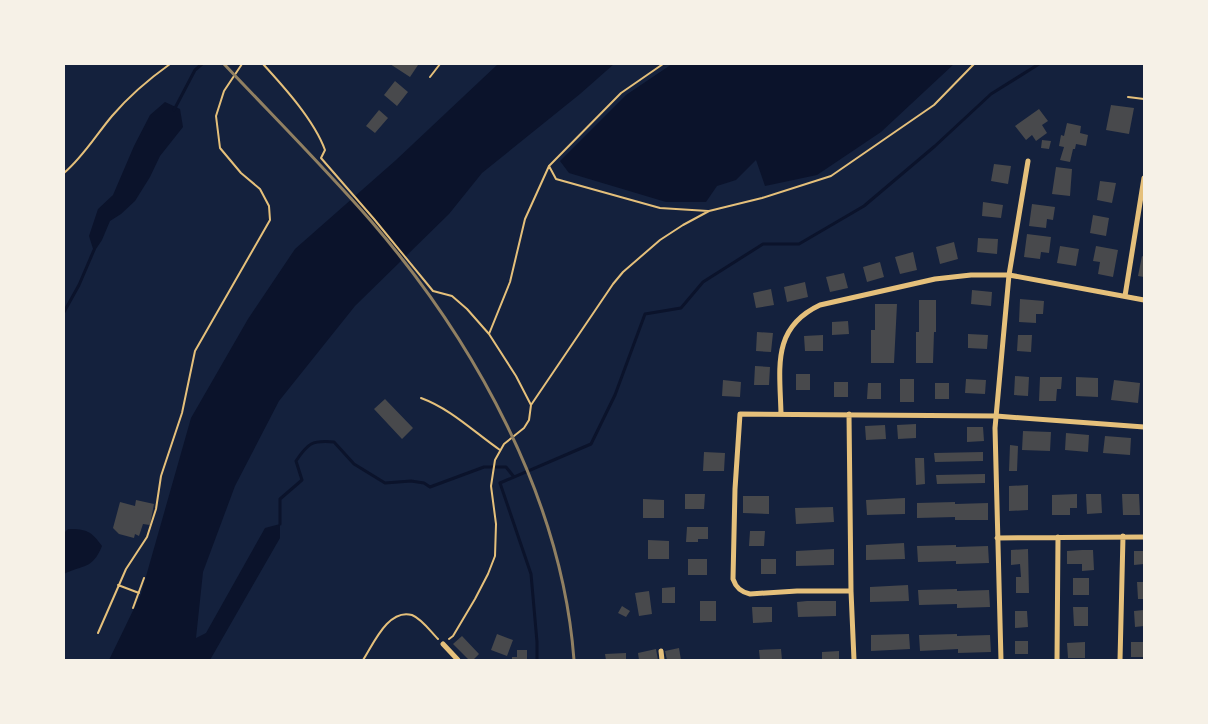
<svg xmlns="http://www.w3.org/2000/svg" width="1208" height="724" font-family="'IBM Plex Serif',serif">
<rect width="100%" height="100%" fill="#14213d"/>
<path fill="#0b132b" d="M498,64H614L580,94L482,173L449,214L355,306L279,401L235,486L203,572L196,638L206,633L265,528L280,524V538L210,660H109L141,594L191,418L248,319L295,249L396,160Z
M672,64H954L881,132L817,175L765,186L756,160L736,180L717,186L706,202H666L569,173L560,161L626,95Z
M165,102L180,109L183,127L160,156L150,177L135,201L121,214L110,221L102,240L94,252L89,236L98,209L113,195L134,146L150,115Z
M68,529C87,529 91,531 102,546C92,570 84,564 64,574V533Z"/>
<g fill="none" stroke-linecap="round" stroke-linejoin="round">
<path stroke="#0b132b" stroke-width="3" d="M174,110L195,70L202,64
M64,312L79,285L94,250
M280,524V499L302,480L296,461C308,443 312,440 334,442L354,464L385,483L411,481L424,483L430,487L484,467H506L514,477
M537,660V642L531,574L500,483L591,444L615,395L645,314L681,308L703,282L763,244H799L864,206L935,146L991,94L1039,64"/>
</g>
<path fill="#48494c" d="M390,64H416L418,65L410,77Z
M395,81L408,92L397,106L384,95Z
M1111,105L1134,108L1129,134L1106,130Z
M1039,109L1048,121L1042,125L1047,133L1036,141L1032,135L1026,140L1015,126Z
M379,110L388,118L375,133L366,126Z
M1067,123L1081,126L1080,133L1088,135L1086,146L1076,144L1075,149H1073L1070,162L1060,160L1064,147L1059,146L1061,135L1064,136Z
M1042,140L1051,141L1049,149L1041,148Z
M994,164L1011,166L1008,184L991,181Z
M1056,167L1072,169L1070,196L1052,194Z
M1100,181L1116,183L1112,203L1097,200Z
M983,202L1003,205L1001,218L982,216Z
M1032,204L1055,207L1053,220L1047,219L1046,228L1029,226Z
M1093,215L1109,218L1106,236L1090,233Z
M1027,234L1051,237L1049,253L1041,252L1040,259L1024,257Z
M978,238L998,239L997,254L977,252Z
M954,242L958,259L940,264L936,247Z
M1060,246L1079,249L1076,266L1057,263Z
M1096,246L1118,250L1113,277L1098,274L1100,262L1093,261Z
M913,252L917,270L900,274L895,257Z
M1142,256L1144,257V277L1138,276Z
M880,262L884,277L867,282L863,267Z
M844,273L848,288L830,292L826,277Z
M805,282L808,297L787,302L784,287Z
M771,289L774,305L756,308L753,293Z
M972,290L992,292L991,306L971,304Z
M1020,299L1044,301L1043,314H1036V323L1019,322Z
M919,300H936V332H934L933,363H916V332H919Z
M875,304H897L894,363H871V330H875Z
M848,321L849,334L832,335V322Z
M757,332L773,333L771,352L756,351Z
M968,334L988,335L987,349L968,348Z
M823,335V351H805L804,336Z
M1018,335H1032L1031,352L1017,351Z
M755,366L770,367L769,385H754Z
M796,374H810V390H796Z
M1015,376L1029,377L1028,396L1014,395Z
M1040,377H1062L1061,389H1057L1056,401H1039Z
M1076,377L1098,378V397L1076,396Z
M900,379H914V402H900Z
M966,379L986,380L985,394L965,393Z
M723,380L741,382L740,397L722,396Z
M1114,380L1140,383L1138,403L1111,400Z
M834,382H848V397H834Z
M868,383H881V399H867Z
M935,383H949V399H935Z
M385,399L413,428L402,439L374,409Z
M916,424V438L898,439L897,425Z
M885,425L886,439L866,440L865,426Z
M967,427H983L984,441L967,442Z
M1023,431L1051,432L1050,451L1022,450Z
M1066,433L1089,435L1088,452L1065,450Z
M1105,436L1131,438L1130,455L1103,453Z
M1010,445L1018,446L1017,471H1009Z
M704,452L725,453L724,471H703Z
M983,452V461L935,462L934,453Z
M915,458H924L925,484L916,485Z
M985,474V483L937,484L936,475Z
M1028,485V510L1009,511V486Z
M685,494H705L704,509H685Z
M1077,494V508H1070V515H1052V495Z
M1086,494H1101L1102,513L1087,514Z
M1122,494H1139L1140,515H1123Z
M743,496H769V514L743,513Z
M905,498V514L867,515L866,500Z
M643,499L664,500V518H643Z
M136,500L154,504L150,525L143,524L139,536L135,534L134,538L119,534L113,528L120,502L135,506Z
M955,502V504L988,503V520H955V517L917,518V503Z
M833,507L834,522L796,524L795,508Z
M687,527H708V539H698V542H686Z
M750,531H765L764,546H749Z
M648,540L669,541V559H648Z
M904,543L905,559L866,560V545Z
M956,545V547L988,546L989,563L956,564V561L918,562L917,546Z
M834,549V565L796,566V551Z
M1028,549L1029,593H1016V577H1021L1020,564L1011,565V550Z
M1082,550H1093L1094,570L1082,571V564H1067V551Z
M1134,551H1144V564L1134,565Z
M688,559H707V575H688Z
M761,559H776V574H761Z
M1073,578H1089V595H1073Z
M1137,582H1144V599H1138Z
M908,585L909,601L870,602V587Z
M675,587V603H662V588Z
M957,589V591L989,590L990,607L957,608V604L919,605L918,590Z
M649,591L652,614L639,616L635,593Z
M700,601H716V621H700Z
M807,601H836V616L798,617L797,602Z
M622,606L630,611L626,617L618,613Z
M752,607H772V622L753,623Z
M1073,607H1088V626H1074Z
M1144,610V626L1135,627L1134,611Z
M1015,611H1027L1028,627L1015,628Z
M497,634L513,640L507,656L491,650Z
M909,634L910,649L871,651V635Z
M957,634V636L990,635L991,652L958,653V649L920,651L919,635Z
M462,636L479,654L473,660H469L453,644Z
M1015,641H1028V654H1015Z
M1085,642V658H1068L1067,643Z
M1131,642H1144V657H1131Z
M679,648L681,660H667L665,651Z
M656,649L658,660H639L638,653Z
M781,649L782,660H760L759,650Z
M517,650H527V660H512V657H517Z
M839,651V660H822V652Z
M626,653V660H606L605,654Z"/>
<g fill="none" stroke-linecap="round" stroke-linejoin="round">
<path stroke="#e5c07b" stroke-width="2" d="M263,64C284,87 314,120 325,150L321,158L374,219L433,291L452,296L467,309L489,334L516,376L531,405L529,420L524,428L504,444L495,460L491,486L496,524L495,556L488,574L475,599L453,636L449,639
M430,77L440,64
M1128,97L1144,99
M549,166L556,179L660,208L708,211
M64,173C83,157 96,135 112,116C129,96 149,79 170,64
M489,334L510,282L525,219L549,166L621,93L663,64
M421,398C451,409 474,432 500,450
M531,405L613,284L623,272L660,240L683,225L709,211L762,198L831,176L934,105L974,64
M118,585L139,593
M133,608L144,578
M98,633L126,569L147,537L156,509L161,476L182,413L195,351L270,220L269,206L260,189L241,173L220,148L216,116L224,91L242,64
M363,660C373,645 388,608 412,615C422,619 431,632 438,639"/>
<path stroke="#e5c07b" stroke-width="5" d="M1125,296L1144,178
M781,414C780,368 771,328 820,305L935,279L971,275H1009L1144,300
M849,414L851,591L854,660
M997,538L1144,537
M851,591H797L750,594C741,592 736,588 733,579L735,489L740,414L996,416L1144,427
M443,644L458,660
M661,651L662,660
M1001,660L995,428L1009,275L1028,161
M1057,660L1058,537
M1120,660L1123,536"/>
<path stroke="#918062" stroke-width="3" d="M224,64C273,116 324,167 371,221C475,342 562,499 574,660"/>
</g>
<rect width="1208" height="724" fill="none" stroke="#f6f1e7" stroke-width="130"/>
</svg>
